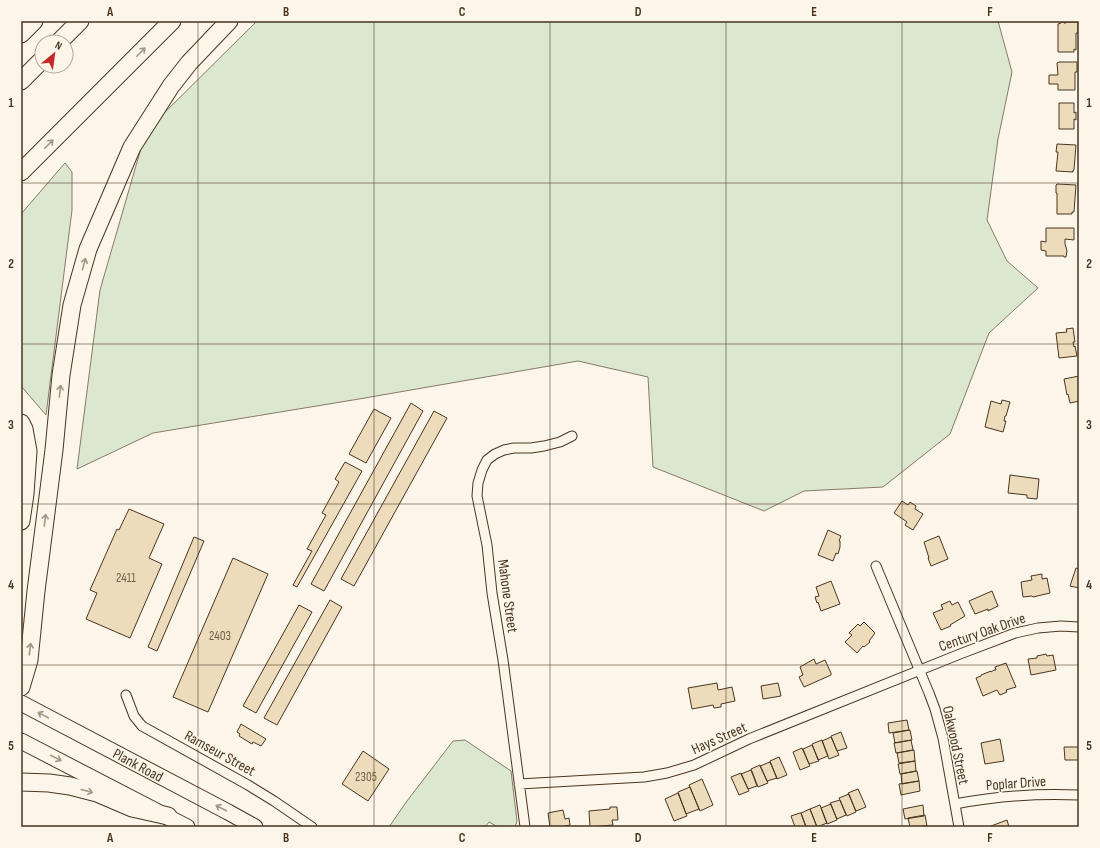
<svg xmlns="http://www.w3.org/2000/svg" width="1100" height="848" font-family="'Sofia Sans Condensed',sans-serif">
<rect width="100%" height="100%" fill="#fbf6e9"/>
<path fill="#dce7d0" stroke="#887966" d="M257,21H998L1012,72L998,139L987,220L1007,261L1038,288L989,333L950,434L883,487L804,491L764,511L653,467L648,377L578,361L359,399L153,433L77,469L100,290L146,131Z
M65,163L72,172V210L46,415L21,386V214Z
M465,740L511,771L517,821L515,827H498L489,822L485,827H389L407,801L453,741Z"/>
<path fill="#ecdcbc" stroke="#4a3520" d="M1061,22H1064V23H1066V22H1078V33H1076V50L1074,49V52H1058V24L1061,23Z
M1059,62H1077V72H1075V90H1058V84H1049V75H1058L1057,63Z
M1059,103H1074V113L1076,112V120L1074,119V129H1059Z
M1057,144L1076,145L1074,170H1073V172L1056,171L1058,152H1056Z
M1057,184L1076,185L1074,212H1072V214H1057V193H1056V185Z
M1046,228H1074V240L1065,239V244L1067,251L1066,257H1064V256H1046V251L1041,250V241L1046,242Z
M1073,328L1075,342H1073L1074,347L1075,346L1077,356L1059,358L1056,333L1067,332L1066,329Z
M1079,376V401L1070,403L1068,394L1067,395L1064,379Z
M1002,400L1010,402L1006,416H1005L1004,421H1006L1003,432L985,427L991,401L1001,404Z
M411,403L423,411L324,591L311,584Z
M374,409L391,418L366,463L349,454Z
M434,411L447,418L354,586L341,579Z
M345,462L362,471L297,587L293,585L312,551L307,549L326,515L322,513L339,482L335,479Z
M1010,475L1039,479L1037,499L1027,498V495L1008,493Z
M902,501L908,505L910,502L916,506L915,509L923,514L913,530L905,525L907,522L894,513Z
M129,509L164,524L149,558L162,564L130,638L86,619L97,593L90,590L117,529L119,530Z
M828,530L841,536L839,541H840V547L838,554L836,553L833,561L818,555Z
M939,536L948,559L931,566L928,558H929L924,542Z
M194,537L204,541L157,651L148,647Z
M233,558L268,574L208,712L173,697Z
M1076,568L1079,569V588L1070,586Z
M1042,574V579L1047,578L1050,593L1033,597L1032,596L1023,597L1021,582L1032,580L1031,576Z
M831,581L840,604L821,611L818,602L817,603L815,597L819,596L816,587Z
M992,591L998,606L988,611V609L975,614L969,601Z
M330,600L342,607L277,725L264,718Z
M950,601L952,605L958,602L965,616L950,625L951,626L941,630L933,613L943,609L941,605Z
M299,605L312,612L256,713L243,706Z
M864,622L875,633L869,641L870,642L864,647L863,646L857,653L845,642L852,635L849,633L858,624L860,626Z
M1046,654L1047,656L1053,655L1056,670L1031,675L1028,659L1037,658V656Z
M814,659L816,664L825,660L831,673V675L804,687L799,677L803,675L800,667Z
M1006,663L1016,687L1006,690L1007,692L1000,695L997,690L983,696L976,678L981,676V675L991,671V672L994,670H996L995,667Z
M717,683L718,690L732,687L735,701L721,704V707L714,708L713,705L692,709L688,688Z
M778,683L781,696L763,699L761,686Z
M907,720L909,730L889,733L888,723Z
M241,724L266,739L261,746L253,742L252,744L239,736L240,734L237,732Z
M910,730L912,740L895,743L893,733Z
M841,732L847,748L837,751L831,736Z
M831,737L839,755L829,759L822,741Z
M1000,739L1004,761L985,764L981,743Z
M822,740L828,756L818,760L812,744Z
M911,740L913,750L896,753L894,743Z
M812,745L819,761L809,764L803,749Z
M1064,747H1079V760H1065Z
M802,748L810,766L800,770L793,752Z
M914,750L915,761L899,763L897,753Z
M363,751L389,769L368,801L342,784Z
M779,757L787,775L777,779L770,761Z
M915,761L916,771L900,774L898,764Z
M770,762L777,778L767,781L760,766Z
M760,765L768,783L758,787L751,769Z
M751,770L757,786L748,789L741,774Z
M917,771L919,781L902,784L901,774Z
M741,773L749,791L739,795L731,777Z
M702,779L713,805L700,811L689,785Z
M919,781L920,791L901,795L899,784Z
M690,787L699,809L686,814L678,792Z
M858,789L866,807L856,811L848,793Z
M678,793L687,816L674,821L665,799Z
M849,794L856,812L847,816L839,798Z
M840,800L846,815L837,819L830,803Z
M831,804L837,820L827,824L821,808Z
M820,805L827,823L817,827L810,809Z
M923,805L924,816L905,819L903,809Z
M610,807H617L618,820H612L613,825L590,827L589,811L610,809Z
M810,809L817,827H806L801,813Z
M563,810L565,819L569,818L570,825L560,827H550L548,813Z
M800,813H801L806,827H795L791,816Z
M925,815L927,826L910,827L908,818Z
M1007,820L1009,827H992L991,826Z"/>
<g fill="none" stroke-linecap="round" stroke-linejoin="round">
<g stroke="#4a3520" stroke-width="11">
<path id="minor" d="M876,566L929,693L935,709L943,738L959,827
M126,695L134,716L142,726L248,785L274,801L312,827
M519,784L644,777L667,773L694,765L749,739L960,654L1015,633L1038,628L1061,626L1079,627
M955,804C997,796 1036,793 1079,795
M525,827L503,660L492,593L487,545L477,496L478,483L482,470L487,460L495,454L504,450L514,448H531L544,446L560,442L572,436"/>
</g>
<g stroke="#4a3520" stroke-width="17">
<path id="trunk" d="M21,703L228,812L255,827
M21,741L187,827"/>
</g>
<g stroke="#4a3520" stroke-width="19">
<path id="motorway" d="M21,34L34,21
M59,42L80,21
M21,81L42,60
M21,172L172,21
M21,423L24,429L28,451L25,494L21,521
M21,687L29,660L36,591L54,450L61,375L72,305L88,249L132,147L171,86L189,63L229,21
M21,782L49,783L70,786L97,793L132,808L168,816"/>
</g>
<use href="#minor" stroke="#fbf6e9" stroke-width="9"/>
<use href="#trunk" stroke="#fbf6e9" stroke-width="15"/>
<use href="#motorway" stroke="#fbf6e9" stroke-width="17"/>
</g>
<defs><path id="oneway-shaft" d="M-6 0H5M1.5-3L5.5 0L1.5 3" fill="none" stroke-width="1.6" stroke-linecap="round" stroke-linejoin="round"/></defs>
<g stroke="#a29684">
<use href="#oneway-shaft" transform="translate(141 52) rotate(-45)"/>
<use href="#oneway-shaft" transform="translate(49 144) rotate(-45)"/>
<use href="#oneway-shaft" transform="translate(84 264) rotate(-75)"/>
<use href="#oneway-shaft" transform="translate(60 391) rotate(-84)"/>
<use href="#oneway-shaft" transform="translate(45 520) rotate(-83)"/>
<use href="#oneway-shaft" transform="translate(30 649) rotate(-83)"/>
<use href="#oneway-shaft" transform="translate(43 715) rotate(-152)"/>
<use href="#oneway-shaft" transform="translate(56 758) rotate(27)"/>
<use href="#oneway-shaft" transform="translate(87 791) rotate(15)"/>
<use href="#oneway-shaft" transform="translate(221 808) rotate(-152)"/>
</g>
<path fill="none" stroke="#4a3520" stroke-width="1" stroke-opacity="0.55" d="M198,21V827M374,21V827M550,21V827M726,21V827M902,21V827M21,183H1079M21,344H1079M21,504H1079M21,665H1079"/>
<g text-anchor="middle" stroke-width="3" stroke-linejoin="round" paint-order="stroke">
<g font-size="13" fill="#725f47">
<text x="126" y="582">2411</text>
<text x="220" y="640">2403</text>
<text x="366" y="781">2305</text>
</g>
<g font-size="15" fill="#4a3520" stroke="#fbf6e9">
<text transform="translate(508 596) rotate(82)" y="5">Mahone Street</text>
<text transform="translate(982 632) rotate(-19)" y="5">Century Oak Drive</text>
<text transform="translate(719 738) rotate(-24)" y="5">Hays Street</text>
<text transform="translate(956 745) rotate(78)" y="5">Oakwood Street</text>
<text transform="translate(220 753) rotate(29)" y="5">Ramseur Street</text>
<text transform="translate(138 765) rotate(28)" y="5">Plank Road</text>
<text transform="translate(1016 783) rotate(-4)" y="5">Poplar Drive</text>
</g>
</g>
<rect width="1100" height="848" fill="none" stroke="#fbf6e9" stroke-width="44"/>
<g transform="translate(54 54) rotate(29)"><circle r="19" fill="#fbf6e9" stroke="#b4a999"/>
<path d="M0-3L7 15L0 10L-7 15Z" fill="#c62828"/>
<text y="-6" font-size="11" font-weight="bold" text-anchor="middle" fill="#4a3520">N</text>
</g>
<rect x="22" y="22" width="1056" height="804" fill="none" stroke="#4a3520" stroke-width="1.5"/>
<g font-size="13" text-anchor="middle" font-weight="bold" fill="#4a3520">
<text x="110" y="16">A</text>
<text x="286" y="16">B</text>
<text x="462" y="16">C</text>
<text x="638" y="16">D</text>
<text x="814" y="16">E</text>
<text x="990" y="16">F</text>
<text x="11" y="107">1</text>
<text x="1089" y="107">1</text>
<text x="11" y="268">2</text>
<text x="1089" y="268">2</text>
<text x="11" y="429">3</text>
<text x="1089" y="429">3</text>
<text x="11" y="589">4</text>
<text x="1089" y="589">4</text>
<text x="11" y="750">5</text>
<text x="1089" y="750">5</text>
<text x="110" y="842">A</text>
<text x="286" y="842">B</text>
<text x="462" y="842">C</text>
<text x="638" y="842">D</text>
<text x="814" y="842">E</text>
<text x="990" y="842">F</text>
</g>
</svg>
